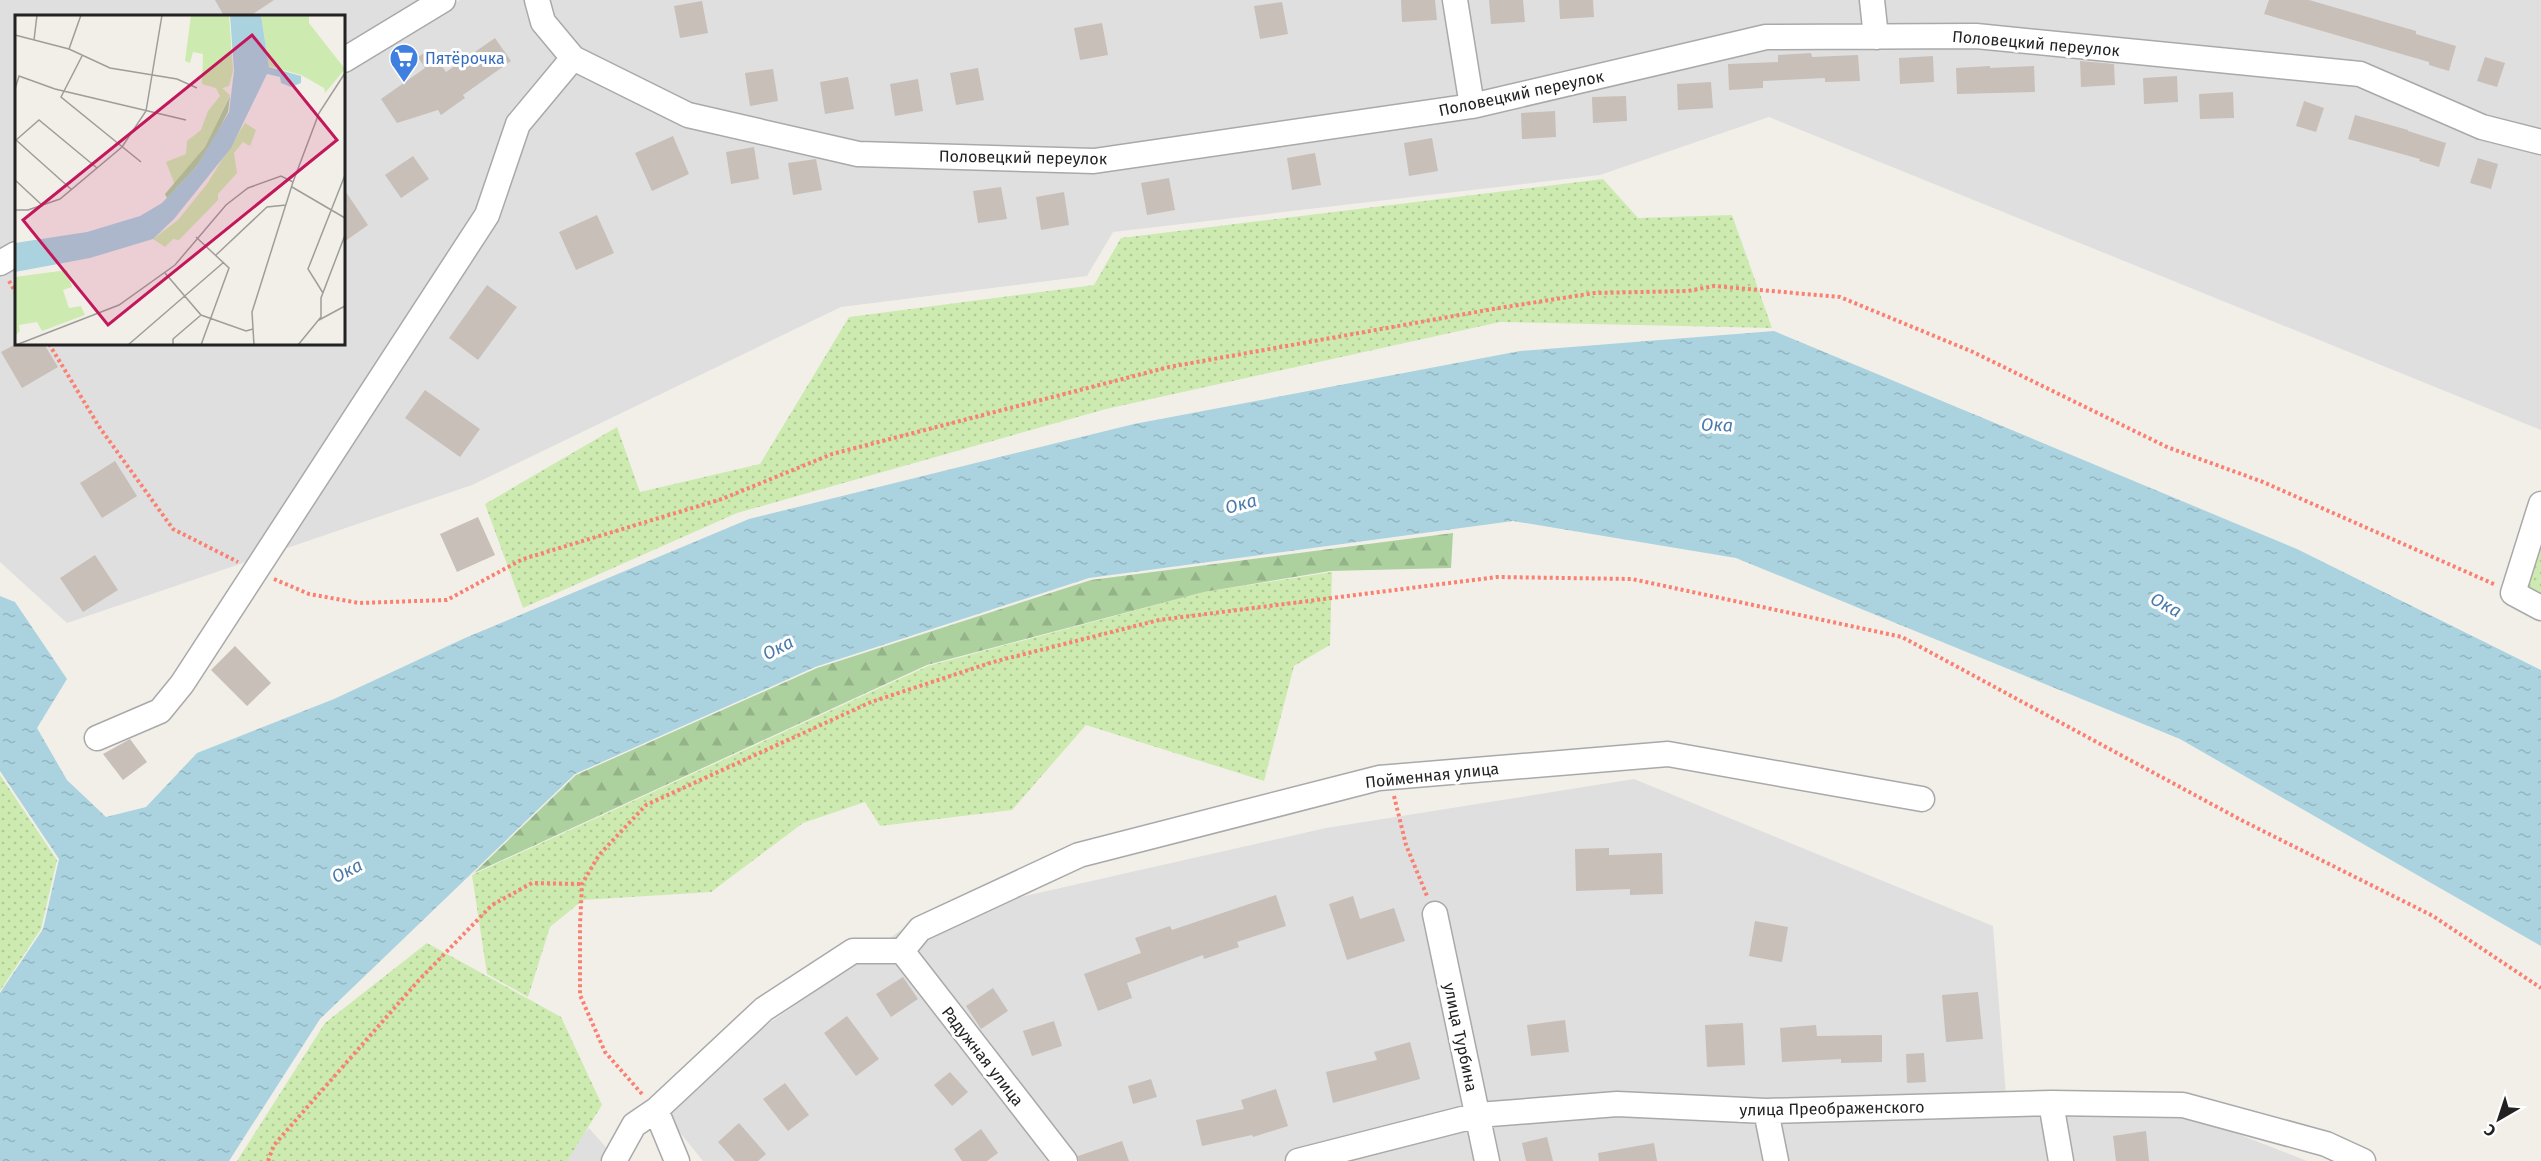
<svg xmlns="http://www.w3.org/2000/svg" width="2541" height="1161" font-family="'Fira Sans',sans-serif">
<defs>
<pattern id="grass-dots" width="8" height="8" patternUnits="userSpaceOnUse" patternTransform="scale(1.5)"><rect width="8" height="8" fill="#cdebb0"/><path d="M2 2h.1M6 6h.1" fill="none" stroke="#b0c997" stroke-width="1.8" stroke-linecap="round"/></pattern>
<pattern id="forest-firs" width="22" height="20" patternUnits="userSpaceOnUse" patternTransform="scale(1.5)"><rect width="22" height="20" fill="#add19e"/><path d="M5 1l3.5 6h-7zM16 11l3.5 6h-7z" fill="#95b388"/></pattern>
<pattern id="water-ripples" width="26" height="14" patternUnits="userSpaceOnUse" patternTransform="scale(1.5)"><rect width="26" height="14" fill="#aad3df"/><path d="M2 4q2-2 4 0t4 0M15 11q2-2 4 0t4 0" fill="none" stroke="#92b5bf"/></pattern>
</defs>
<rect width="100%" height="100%" fill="#f2efe9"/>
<path fill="#e0dfdf" d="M0,0H426L344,49V16H16V241L0,251Z
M460,0H2541V430L1769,117L1600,175L1113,232L1087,276L841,307L472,485L67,623L0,562V269L16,260V344H344V68Z
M1634,779L1993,926L2007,1109L2189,1115L2307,1161H703L656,1103L914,921L1326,828Z
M589,1128L618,1161H558Z"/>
<path fill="url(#grass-dots)" d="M1603,179L1638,218L1732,215L1772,328L1500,322L1106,409L737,513L523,608L485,504L617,427L640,492L760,464L849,317L1094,285L1121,238Z
M2541,529V600L2518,587Z
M1332,572L1330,645L1294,666L1264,781L1086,725L1012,810L880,826L865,802L803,823L711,892L583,900L550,927L528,997L487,974L472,875L928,666L1204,592Z
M0,775L57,860L41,929L0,991Z
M427,943L561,1017L602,1105L567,1161H237L325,1023Z"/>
<path fill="url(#forest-firs)" d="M1453,533L1451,568L1330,571L1204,592L927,665L474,873L576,775L817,668L1091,580Z"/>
<path fill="url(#water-ripples)" d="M1774,331L2297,549L2541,670V946L2180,739L1736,558L1513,521L1089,578L815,667L575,774L320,1019L229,1161H0V993L43,929L59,859L0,771V596L15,602L67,679L37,728L67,780L106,817L146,807L197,753L334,699L465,638L749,519L1134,424L1520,351Z"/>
<path fill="#c7bfb8" d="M215,0H274L250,16H224Z
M1401,0H1435L1437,20L1402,22Z
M1489,0H1523L1525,22L1491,24Z
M1559,0H1593L1594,17L1560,19Z
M2269,0H2309L2416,31V34L2456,46L2449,71L2429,65V62L2264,14Z
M702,1L708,33L680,38L674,6Z
M1282,2L1288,34L1260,39L1254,6Z
M1102,23L1108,55L1080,60L1074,28Z
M495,38L511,61L463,95L465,98L441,115L438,110L397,123L381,99L425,68L418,57L430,49L446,72Z
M1811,53L1812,57L1858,55L1860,81L1825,82V78L1763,81V88L1729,90L1728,64L1778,62V55Z
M1933,56L1934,82L1900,84L1899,58Z
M2485,57L2505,63L2497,87L2477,81Z
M2080,61L2114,64L2115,85L2081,87Z
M1990,66V68L2034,66L2035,92L1957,94L1956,68Z
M978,68L984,100L956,105L950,73Z
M773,69L778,101L750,106L745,73Z
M2177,76L2178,102L2144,104L2143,78Z
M848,77L854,109L825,114L820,82Z
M918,79L923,111L895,116L890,84Z
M1711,82L1713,108L1678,110L1677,84Z
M2233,92L2234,118L2200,119L2199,94Z
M1626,96L1627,121L1593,123L1592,97Z
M2304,101L2324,108L2316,132L2296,126Z
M1555,111L1556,137L1522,139L1521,113Z
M2355,115L2408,130V131L2446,143L2439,167L2419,161L2420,159L2348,139Z
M673,136L689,174L652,191L635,153Z
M1432,138L1438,171L1409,176L1404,143Z
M754,147L759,179L731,184L726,152Z
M1315,153L1321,185L1292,190L1287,158Z
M413,156L429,179L401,198L385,175Z
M2478,158L2498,164L2491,189L2470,183Z
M816,159L822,190L793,195L788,163Z
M1169,178L1175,210L1147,215L1141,183Z
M1001,187L1007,219L978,223L973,191Z
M344,189L368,225L344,242Z
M1064,192L1069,225L1041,230L1036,197Z
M597,215L614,253L576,270L559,232Z
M487,285L517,307L478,360L449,338Z
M16,344H44L58,367L22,388L1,352Z
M425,390L480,429L460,457L405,418Z
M115,461L137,496L102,518L80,483Z
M478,517L495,555L457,572L440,534Z
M95,555L118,590L83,612L60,578Z
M235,646L271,683L247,706L211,670Z
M130,739L147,762L123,780L103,754Z
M1609,848V855L1662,853L1663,894L1630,895V889L1576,891L1575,849Z
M1276,895L1286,926L1237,942L1239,947L1204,959L1203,955L1127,983L1132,998L1098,1011L1084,974L1141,953L1135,938L1170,926L1172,930Z
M1353,896L1360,919L1394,908L1405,941L1347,960L1329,904Z
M1755,921L1788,927L1782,962L1749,956Z
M903,977L918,999L891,1017L876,994Z
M993,988L1008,1011L981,1029L966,1006Z
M1978,992L1983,1039L1946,1042L1942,995Z
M847,1016L879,1059L856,1076L824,1033Z
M1565,1020L1569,1052L1531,1056L1527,1025Z
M1054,1021L1062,1046L1032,1056L1023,1031Z
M1743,1023L1745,1065L1707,1067L1705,1025Z
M1816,1025L1817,1036L1882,1035V1062L1841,1063V1059L1782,1062L1780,1028Z
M1410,1042L1420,1079L1333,1103L1326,1072L1377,1060L1374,1052Z
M1924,1053L1926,1082L1907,1083L1906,1054Z
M950,1072L968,1092L952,1106L934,1085Z
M1151,1079L1157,1097L1133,1104L1128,1086Z
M785,1083L809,1115L788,1131L763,1099Z
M1276,1089L1288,1126L1253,1137L1252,1135L1202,1146L1196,1120L1244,1109L1241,1100Z
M739,1123L766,1154L758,1161H735L718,1142Z
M981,1129L998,1153L987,1161H962L954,1149Z
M2146,1131L2149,1161H2116L2113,1136Z
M1547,1137L1553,1161H1526L1522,1143Z
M1122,1141L1129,1161H1079L1078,1156Z
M1654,1143L1657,1161H1599L1598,1153Z"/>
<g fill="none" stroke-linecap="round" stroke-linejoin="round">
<g stroke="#a9a9a9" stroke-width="27">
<path id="minor" d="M537,0L543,22L573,58L688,115L858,154L1094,161L1472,106L1766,37L1976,36L2360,74L2482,127L2541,142
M1455,0L1472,106
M1872,0L1876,37
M344,60L443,0
M0,263L16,254
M2541,504L2513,593L2541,608
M97,738L160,711L182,684L487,215L518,124L573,58
M1435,914L1487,1161
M902,951L920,929L1079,855L1379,778L1668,754L1922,799
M902,951L1065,1161
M2051,1103L2061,1161
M656,1110L677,1161
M1766,1111L1776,1161
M614,1161L634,1125L656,1110L764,1009L853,951H902
M1298,1161L1478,1115L1617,1104L1766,1111L2051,1103L2183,1105L2326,1144L2363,1161"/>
</g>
<path stroke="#fa8072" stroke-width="4" stroke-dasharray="3 3" stroke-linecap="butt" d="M9,281L16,293
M49,344L100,428L173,529L238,562
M274,579L309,594L359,603L447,600L523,559L722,499L832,454L1169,367L1493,309L1594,293L1688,291L1714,286L1840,297L1973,352L2167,447L2263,482L2496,585
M1394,796L1406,845L1427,896
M642,1094L605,1052L580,995V925L582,884L599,855L646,805L871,702L993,662L1159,620L1497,577L1632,579L1902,637L2243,821L2433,916L2541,988
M268,1161L274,1145L419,980L492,905L532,883L582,884"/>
<use href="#minor" stroke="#fff" stroke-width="24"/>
</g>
<defs>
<g id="supermarket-pin" transform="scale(1.5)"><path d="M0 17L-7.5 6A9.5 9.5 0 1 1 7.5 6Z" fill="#3f7fe0" stroke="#fff"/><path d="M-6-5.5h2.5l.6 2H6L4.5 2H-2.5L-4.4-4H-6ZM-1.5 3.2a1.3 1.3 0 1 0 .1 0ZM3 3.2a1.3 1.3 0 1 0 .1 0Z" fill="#fff"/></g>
</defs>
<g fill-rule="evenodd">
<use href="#supermarket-pin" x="404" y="58"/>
</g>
<g text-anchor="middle" stroke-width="6" stroke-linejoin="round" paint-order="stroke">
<g font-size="16" fill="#222" stroke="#fff">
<text transform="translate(2036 43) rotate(5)" y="6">Половецкий переулок</text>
<text transform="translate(1521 93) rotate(-12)" y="6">Половецкий переулок</text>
<text transform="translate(1023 157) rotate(1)" y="6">Половецкий переулок</text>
<text transform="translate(1432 775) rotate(-6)" y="6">Пойменная улица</text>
<text transform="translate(1461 1037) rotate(78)" y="6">улица Турбина</text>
<text transform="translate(983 1056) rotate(52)" y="6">Радужная улица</text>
<text transform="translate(1832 1108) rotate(-1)" y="6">улица Преображенского</text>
</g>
<g font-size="16" fill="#366cbe" stroke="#fff" text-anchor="start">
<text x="425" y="64">Пятёрочка</text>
</g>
<g font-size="18" font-style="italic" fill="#4a7aab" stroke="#fff">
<text transform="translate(1717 425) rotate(2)" y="6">Ока</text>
<text transform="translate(1241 504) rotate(-15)" y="6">Ока</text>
<text transform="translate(2166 605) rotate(29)" y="6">Ока</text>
<text transform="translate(778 648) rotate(-27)" y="6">Ока</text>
<text transform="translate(347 871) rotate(-27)" y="6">Ока</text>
</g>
</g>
<g transform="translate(15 15)">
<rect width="330" height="330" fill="#f2efe9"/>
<path d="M176,0H214L218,56L214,71L207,73L215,80L190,132L160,170L151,147L171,139L172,126L186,115L193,96L205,81L201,73L187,69L188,39L178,37L175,48L170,46ZM246,0H294V8L330,54L310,78L309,73L286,60L254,51ZM230,108L241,115L235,131L228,127L219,138L222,158L203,179V185L164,225L158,224L150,232L138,224L163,205L192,169ZM52,255L57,272L48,275L54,293L66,291L70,300L27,316L22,307L4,310L5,316L0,321V262Z" fill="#cdebb0"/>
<path d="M215,81L213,97L199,124L181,152L152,183L150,179L190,132Z" fill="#add19e"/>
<path d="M215,0H246L254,52L286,61V68L276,72L266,68L265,62L252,59L216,133L159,204L138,224L75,243L0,257V228L72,217L125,201L147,188L181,152L214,97L219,56Z" fill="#aad3df"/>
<path fill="none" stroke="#9f9d99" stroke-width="1.5" d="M0,20L54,34L95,53L162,64L182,73M19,25L22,0M54,34L66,0M67,41L46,82L126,147M0,74L4,61L40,74L171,105M1,125L57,175M0,126L24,105L82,153M0,165L28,191M277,172L330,203M0,195H13L45,184L107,132L131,96L147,0M181,222L214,253L186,330M201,240L252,192L271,190M150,258L186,300L231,316L238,314M308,278L293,254L330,160M304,305L330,291M1,330L104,290L160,250L211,190L233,173L266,161L278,167M113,330L209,247M158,330V324L186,300M239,330L237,297L278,167L304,98L330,58M283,330L306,302V283L330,220"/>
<path fill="#c2185b" fill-opacity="0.15" stroke="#c2185b" stroke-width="3" d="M237,20L322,125L93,310L8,205Z"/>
<rect width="330" height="330" fill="none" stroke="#222" stroke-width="3"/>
</g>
<g transform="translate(2499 1119) rotate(219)" stroke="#ffffff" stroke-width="4.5" paint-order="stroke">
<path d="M0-4.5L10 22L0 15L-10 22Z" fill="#222222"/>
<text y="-9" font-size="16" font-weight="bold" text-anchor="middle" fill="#222222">С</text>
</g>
</svg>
